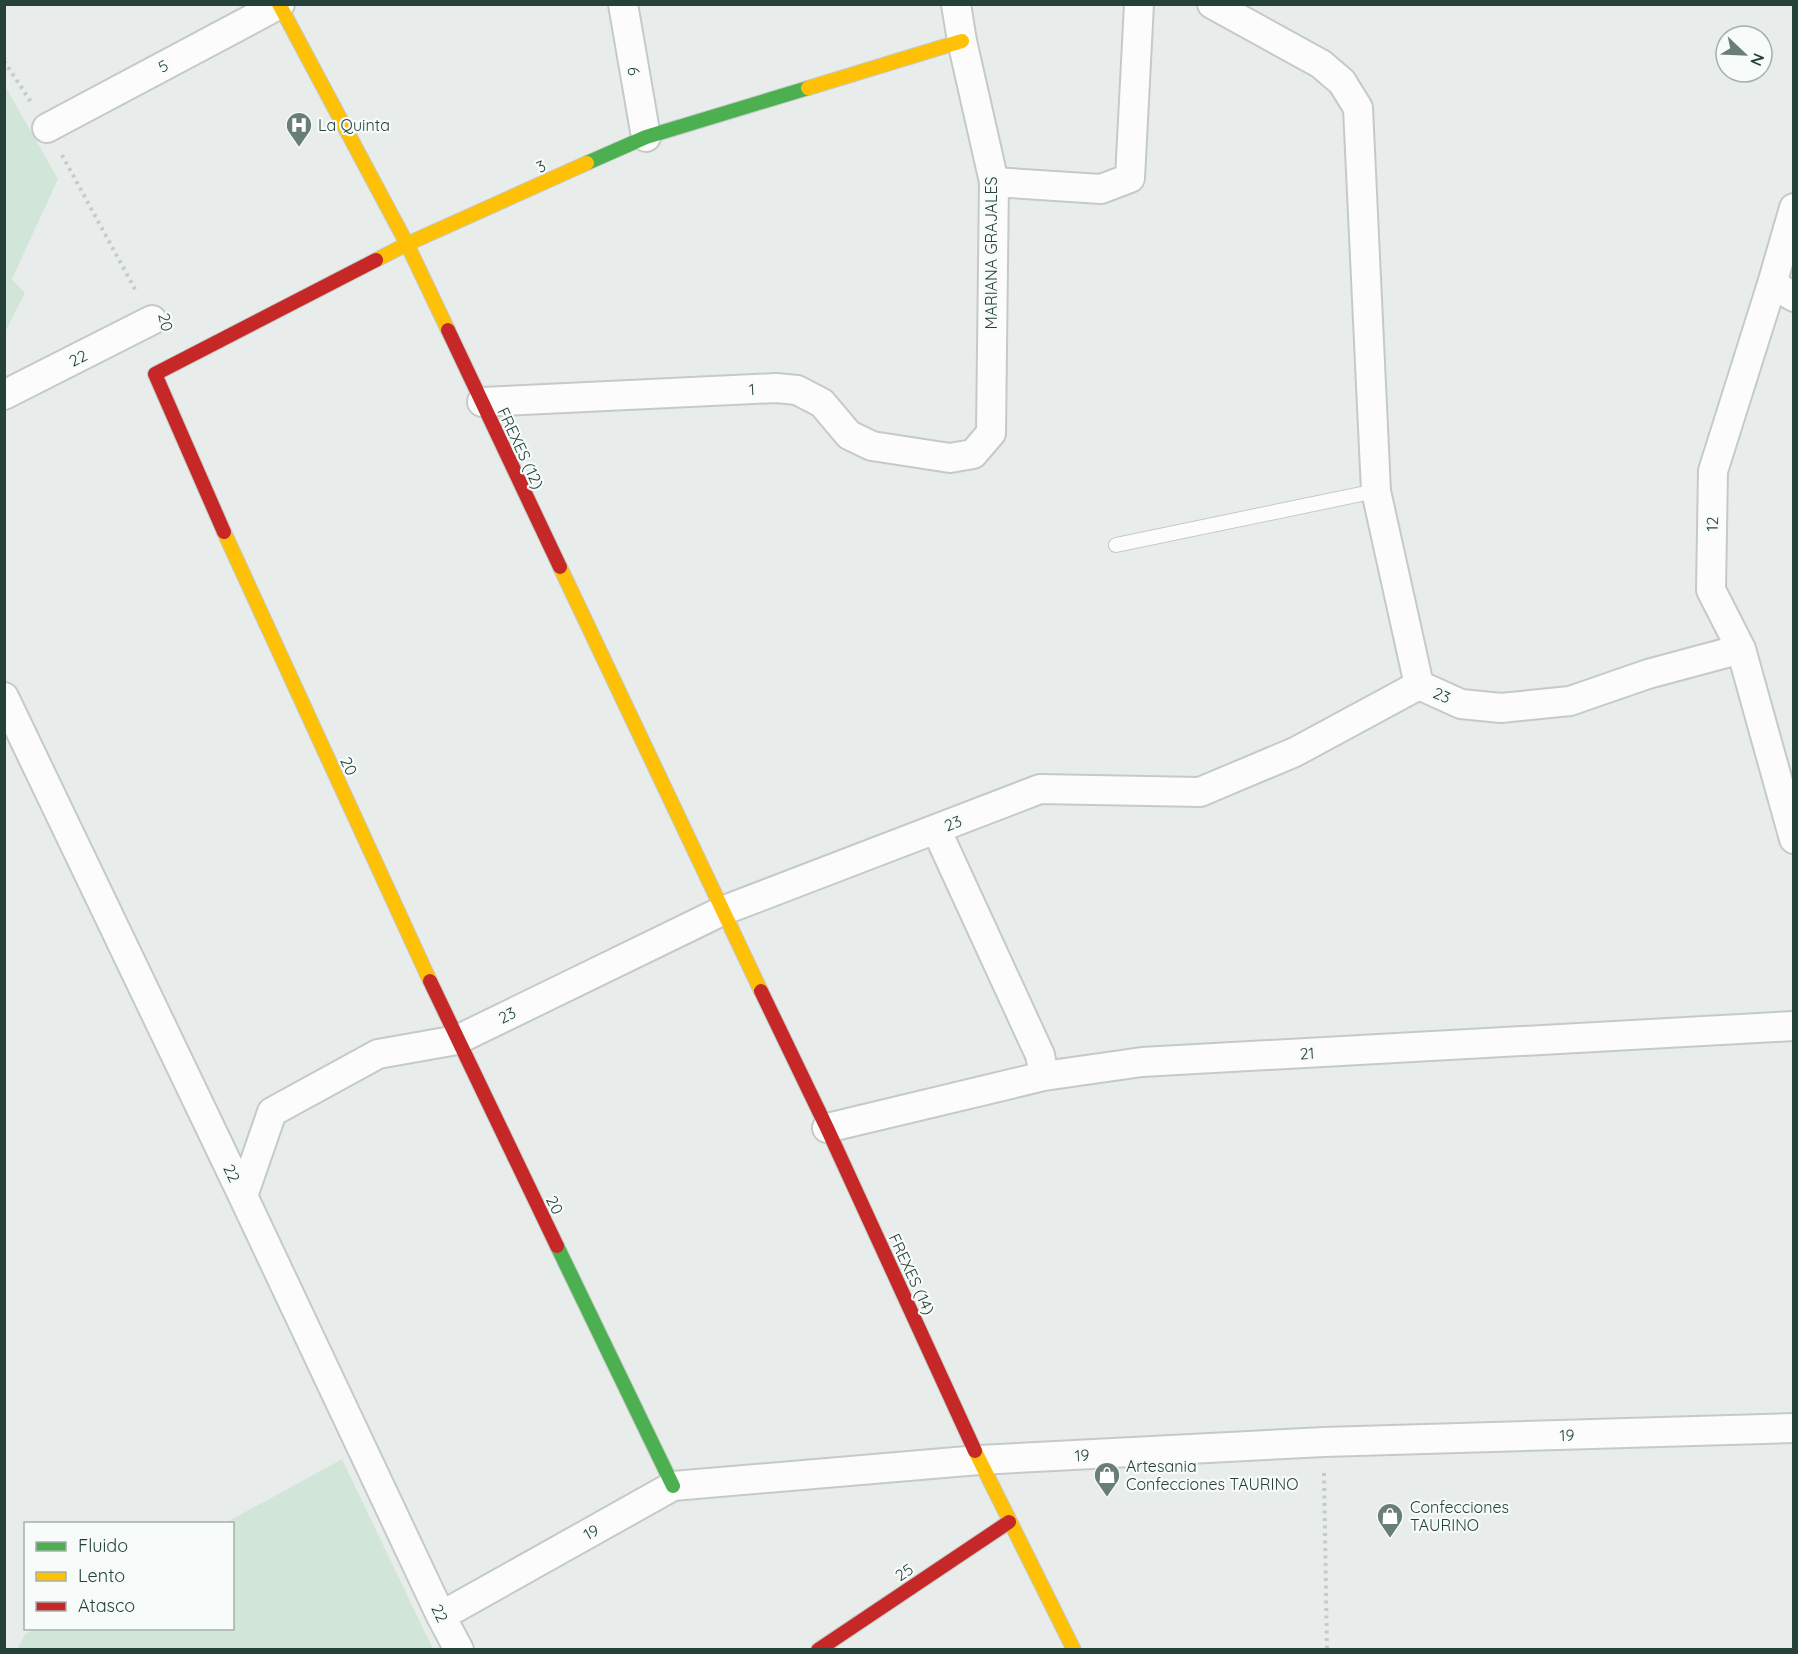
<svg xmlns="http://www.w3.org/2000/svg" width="1798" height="1654" font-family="Quicksand,sans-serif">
<rect width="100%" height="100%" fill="#e8edeb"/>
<path fill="#d1e6d8" d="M5,86L58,179L12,279L25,293L5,332Z
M342,1459L433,1649H17L25,1634L35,1629L232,1628V1524L225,1523Z"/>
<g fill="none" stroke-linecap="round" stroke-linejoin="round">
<g stroke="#c5cac8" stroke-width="16">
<path id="lane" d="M1116,545L1376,491"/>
</g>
<g stroke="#c5cac8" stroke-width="32">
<path id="street" d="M623,4L646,137
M1212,4L1321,64L1342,82L1358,108L1376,491L1419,685
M47,128L280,4
M994,182L1101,189L1130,178L1139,4
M1794,208L1772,284L1713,471L1711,590L1741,649L1794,839
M1772,284L1794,297
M4,395L152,320
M482,402L776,388L797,390L822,403L849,435L872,446L950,458L973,454L991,433L994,182L962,41L956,4
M1419,685L1461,704L1501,708L1570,701L1648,674L1741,649
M4,697L243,1196L441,1616L459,1650
M936,829L1040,1055L1044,1076
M827,1128L1044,1076L1142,1062L1794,1026
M243,1196L272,1112L378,1054L457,1040L722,911L1040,789L1200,792L1295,752L1419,685
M441,1616L673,1486L979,1460L1324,1442L1794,1428"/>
</g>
<g stroke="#c3cbc8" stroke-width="16">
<path id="fast" d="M587,163L646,137L808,88
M557,1246L673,1486"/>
</g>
<g stroke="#c3cbc8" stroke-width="16">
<path id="slow" d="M279,4L407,244L448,330
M808,88L962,41
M376,260L407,244L587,163
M224,532L430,981
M560,567L761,991
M975,1451L1074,1650"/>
</g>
<g stroke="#c3cbc8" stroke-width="16">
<path id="jam" d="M448,330L560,567
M224,532L155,374L376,260
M430,981L557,1246
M761,991L827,1128L975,1451
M818,1650L1009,1522"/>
</g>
<path stroke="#c3ccca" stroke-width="4" stroke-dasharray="3 4.5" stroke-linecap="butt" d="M4,61L31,102
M62,155L136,291
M1324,1473L1327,1650"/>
<use href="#lane" stroke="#fcfcfc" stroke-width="14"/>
<use href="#street" stroke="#fcfcfc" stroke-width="28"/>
<use href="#fast" stroke="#4caf50" stroke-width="14"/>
<use href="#slow" stroke="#ffc107" stroke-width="14"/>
<use href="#jam" stroke="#c62828" stroke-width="14"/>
</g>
<defs>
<g id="hospital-pin" transform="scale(1.35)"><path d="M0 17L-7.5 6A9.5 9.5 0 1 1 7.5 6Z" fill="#697e78" stroke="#f7fbf9"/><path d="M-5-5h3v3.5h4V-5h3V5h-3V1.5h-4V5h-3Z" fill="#fff"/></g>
<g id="shop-pin" transform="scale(1.35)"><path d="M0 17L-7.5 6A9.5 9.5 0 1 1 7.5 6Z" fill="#697e78" stroke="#f7fbf9"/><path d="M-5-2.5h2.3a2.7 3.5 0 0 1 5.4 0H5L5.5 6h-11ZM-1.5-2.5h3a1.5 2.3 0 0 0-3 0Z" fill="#fff"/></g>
</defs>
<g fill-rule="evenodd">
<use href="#hospital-pin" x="299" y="125"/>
<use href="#shop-pin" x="1107" y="1475"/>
<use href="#shop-pin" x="1390" y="1516"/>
</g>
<g text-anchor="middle" stroke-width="4.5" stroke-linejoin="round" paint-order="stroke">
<g font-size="16" fill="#24423a" stroke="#f7fbf9">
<text transform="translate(163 66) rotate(-28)" y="6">5</text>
<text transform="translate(634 71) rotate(80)" y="6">6</text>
<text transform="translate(541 166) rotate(-24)" y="6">3</text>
<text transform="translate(991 253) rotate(-90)" y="6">MARIANA GRAJALES</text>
<text transform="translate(166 322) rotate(77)" y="6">20</text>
<text transform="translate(78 358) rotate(-27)" y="6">22</text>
<text transform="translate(752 389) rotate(-3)" y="6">1</text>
<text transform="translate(521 448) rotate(65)" y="6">FREXES (12)</text>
<text transform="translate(1712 524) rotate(-89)" y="6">12</text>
<text transform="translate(1442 695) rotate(24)" y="6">23</text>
<text transform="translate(349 766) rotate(65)" y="6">20</text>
<text transform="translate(953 823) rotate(-21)" y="6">23</text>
<text transform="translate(507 1015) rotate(-26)" y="6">23</text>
<text transform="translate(1307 1053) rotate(-3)" y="6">21</text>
<text transform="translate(232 1173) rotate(64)" y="6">22</text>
<text transform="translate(555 1205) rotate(64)" y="6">20</text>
<text transform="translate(912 1274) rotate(65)" y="6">FREXES (14)</text>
<text transform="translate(1567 1435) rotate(-2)" y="6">19</text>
<text transform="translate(1082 1455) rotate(-3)" y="6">19</text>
<text transform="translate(591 1532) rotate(-29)" y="6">19</text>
<text transform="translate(904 1572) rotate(-34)" y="6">25</text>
<text transform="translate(440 1613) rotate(64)" y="6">22</text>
</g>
<g font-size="16" fill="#24423a" stroke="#f7fbf9" text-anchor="start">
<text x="318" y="131">La Quinta</text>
<text x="1126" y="1472">Artesania<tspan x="1126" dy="18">Confecciones TAURINO</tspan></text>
<text x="1410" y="1513">Confecciones<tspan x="1410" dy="18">TAURINO</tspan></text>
</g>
</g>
<rect width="1798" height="1654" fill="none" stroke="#24423a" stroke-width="12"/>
<rect x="24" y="1522" width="210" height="108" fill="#f7fbf9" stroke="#a3b1ad" stroke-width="1.5"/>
<rect x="36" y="1542" width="30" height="9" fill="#4caf50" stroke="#a3b1ad" stroke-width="1.5"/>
<text x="78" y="1552" font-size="18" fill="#24423a">Fluido</text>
<rect x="36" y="1572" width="30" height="9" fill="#ffc107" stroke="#a3b1ad" stroke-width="1.5"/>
<text x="78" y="1582" font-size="18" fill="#24423a">Lento</text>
<rect x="36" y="1602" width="30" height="9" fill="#c62828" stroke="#a3b1ad" stroke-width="1.5"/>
<text x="78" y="1612" font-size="18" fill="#24423a">Atasco</text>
<g transform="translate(1744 54) rotate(113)"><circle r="28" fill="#f7fbf9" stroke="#a3b1ad" stroke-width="1.5"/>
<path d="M0-4.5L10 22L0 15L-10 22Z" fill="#697e78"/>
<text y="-9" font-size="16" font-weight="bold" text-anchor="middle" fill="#24423a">N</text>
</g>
</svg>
